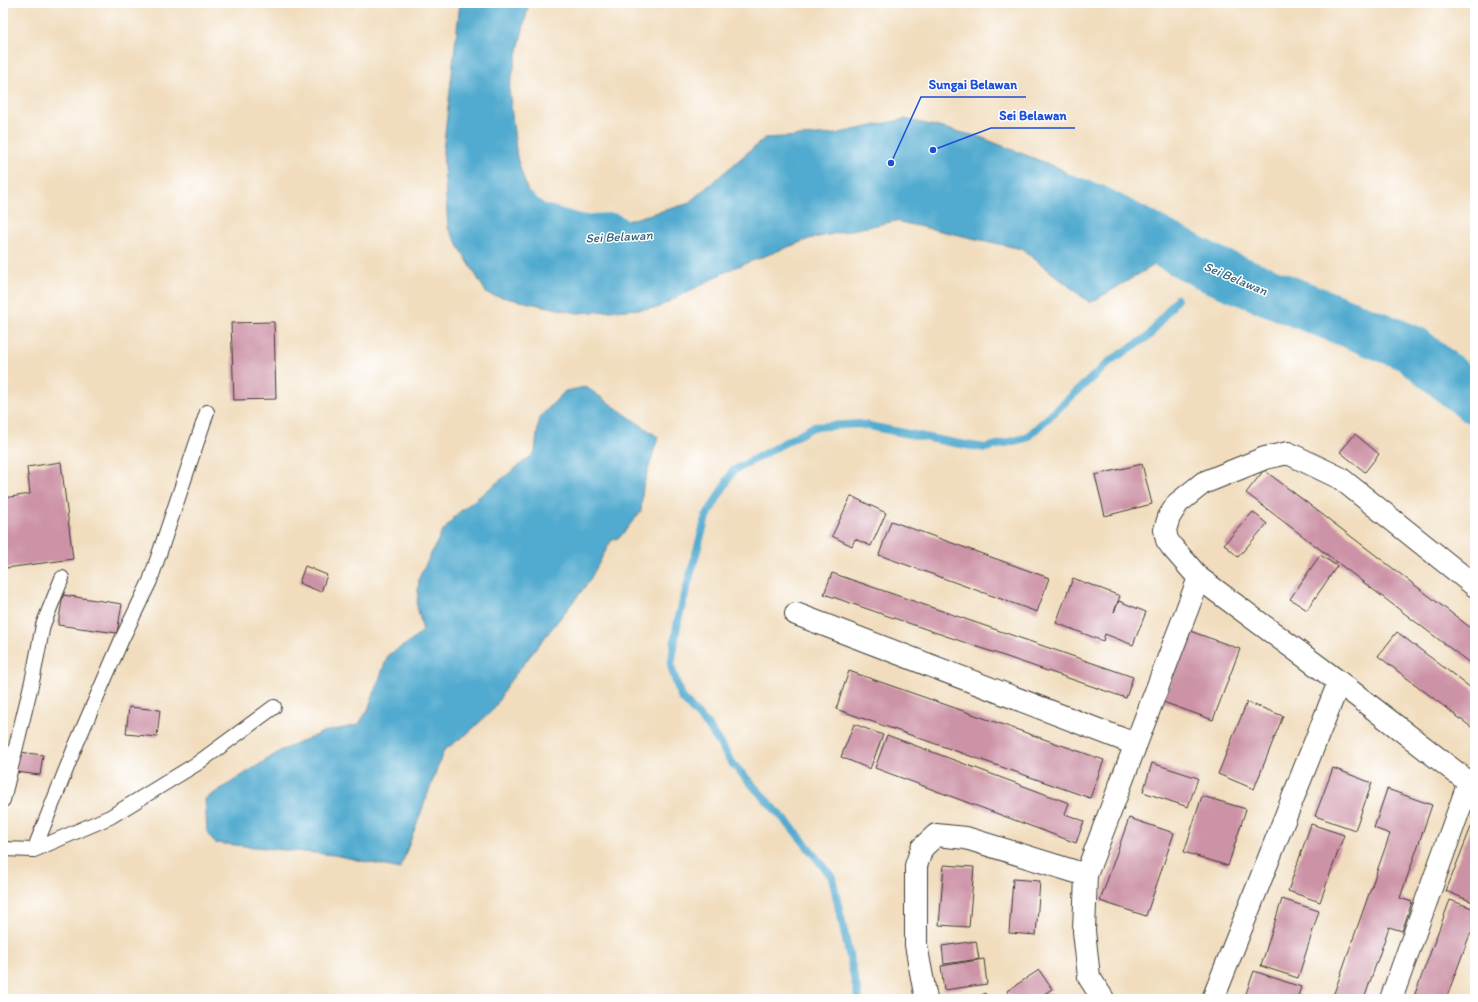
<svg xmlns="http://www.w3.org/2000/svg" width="1478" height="1002" font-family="Itim,sans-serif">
<rect width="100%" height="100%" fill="#fff"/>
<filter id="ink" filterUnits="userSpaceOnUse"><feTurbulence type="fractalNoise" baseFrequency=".025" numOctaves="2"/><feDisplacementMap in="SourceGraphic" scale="8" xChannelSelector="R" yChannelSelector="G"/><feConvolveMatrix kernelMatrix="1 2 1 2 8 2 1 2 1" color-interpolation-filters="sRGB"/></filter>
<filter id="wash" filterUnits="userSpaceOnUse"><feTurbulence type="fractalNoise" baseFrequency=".012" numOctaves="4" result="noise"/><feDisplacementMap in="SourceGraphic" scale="16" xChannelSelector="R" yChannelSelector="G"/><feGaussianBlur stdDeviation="0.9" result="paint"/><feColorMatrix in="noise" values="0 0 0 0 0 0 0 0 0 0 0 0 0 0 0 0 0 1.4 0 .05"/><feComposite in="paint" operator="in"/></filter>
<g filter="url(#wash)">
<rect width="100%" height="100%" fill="#f1ddbe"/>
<path fill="#51aacf" stroke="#366376" d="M460,3H529L509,89L517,158L540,229L594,230L687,204L765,138L835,134L905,119L980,137L1061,169L1168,257L1090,303L1022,249L895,221L809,239L731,269L657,308L577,313L487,294L448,228L443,151Z
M586,387L658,437L643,487L641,511L620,537L611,541L588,583L507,685L494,709L467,734L444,750L400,869L334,855L215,843L207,832L205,799L282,750L323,732L358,725L368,710L388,655L410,642L423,631L417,606L419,578L441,534L457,514L535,453L539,418L565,391Z"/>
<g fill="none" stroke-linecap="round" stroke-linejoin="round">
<path stroke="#51aacf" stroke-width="8" d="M859,999L832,877L794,830L732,763L709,727L681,697L671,666L678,620L706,517L733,471L813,427L859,424L954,443L985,448L1026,438L1110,361L1149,336L1177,299"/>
<path stroke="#51aacf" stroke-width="48" d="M491,186L492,193L534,226L581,239L610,237
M1067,198L1095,208L1214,270L1412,349L1475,400"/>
</g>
<g id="blocks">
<path fill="#cc92a5" d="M274,322L276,399L234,400L231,323Z
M1355,434L1379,454L1365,472L1340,452Z
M61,462L73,559L6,568L3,545V498L30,494L27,467Z
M1142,464L1152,504L1105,516L1095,475Z
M1264,470L1475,631V667L1246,493Z
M851,496L886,513L871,546L855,539L852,546L832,536Z
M1253,512L1267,524L1238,557L1224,544Z
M891,521L1049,578L1037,612L879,555Z
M1320,555L1337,566L1307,610L1290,599Z
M305,566L327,575L321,592L299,583Z
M832,573L1133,677L1126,698L824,594Z
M1073,578L1120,596L1114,612L1119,601L1146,612L1133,645L1105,634L1103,641L1056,623Z
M63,595L122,604L117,633L58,625Z
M1190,631L1240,649L1213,720L1163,702Z
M1397,632L1475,691V730L1378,656Z
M849,671L1104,760L1090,798L836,709Z
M1247,702L1283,716L1254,789L1218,774Z
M129,707L160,710L157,737L126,734Z
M854,724L883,735L870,769L841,757Z
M887,735L1069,803L1065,814L1084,821L1076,843L875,768Z
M19,752L43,755L40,775L16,772Z
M1152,763L1198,778L1188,807L1143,792Z
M1333,768L1372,783L1355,830L1315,816Z
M1387,789L1432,805L1400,898L1412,902L1402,931L1389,927L1364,999H1332L1390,834L1374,828Z
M1202,796L1246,809L1228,866L1184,852Z
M1129,818L1174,833L1146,916L1100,901Z
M1311,824L1344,835L1320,902L1288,891Z
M1471,827L1475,829V903L1446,891Z
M944,865L974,867L969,927L939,925Z
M1013,879L1040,881L1036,935L1009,933Z
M1282,899L1319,911L1298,978L1261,966Z
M1450,900L1475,909V936L1470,934L1446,999H1413Z
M976,941L979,959L944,964L942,946Z
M984,959L987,984L944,990L941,966Z
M1039,970L1052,989L1036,999H1012L1007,991Z
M1254,971L1301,987L1297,999H1244Z
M985,993L988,999H976Z
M1049,993L1054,999H1040Z"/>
</g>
</g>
<g filter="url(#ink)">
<use href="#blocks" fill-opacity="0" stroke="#3c3934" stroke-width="1"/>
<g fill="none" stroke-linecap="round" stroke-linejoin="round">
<g stroke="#3c3934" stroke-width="16">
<path id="lane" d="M3,800L33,677L43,625L62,578
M3,849L34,850L110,817L198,763L274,707
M34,850L75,747L122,639L150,581L207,412"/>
</g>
<g stroke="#3c3934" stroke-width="24">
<path id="street" d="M1475,586L1340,478L1288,453L1265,458L1203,483L1178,503L1169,517L1165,530L1167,540L1172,547L1199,578L1339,682L1475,787
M796,614L1135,744
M1086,875L1084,931L1089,977L1103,999
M926,999L916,945V866L922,848L936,835L966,838L1086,875L1199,578
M1213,999L1339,682
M1391,999L1469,782"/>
</g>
<use href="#lane" stroke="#fff" stroke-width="14"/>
<use href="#street" stroke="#fff" stroke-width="22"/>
</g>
</g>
<g text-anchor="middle" stroke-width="3" stroke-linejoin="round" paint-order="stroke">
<g font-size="13" font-style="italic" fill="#366376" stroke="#fff">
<text transform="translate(619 236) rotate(-3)" y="5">Sei Belawan</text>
<text transform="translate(1236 278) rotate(23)" y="5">Sei Belawan</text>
</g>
</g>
<path fill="none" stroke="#1d4ed8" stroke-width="1.5" d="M891 163L921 97H1026M933 150L991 128H1075"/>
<g fill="#1d4ed8" stroke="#fff" stroke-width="1.5">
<circle cx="891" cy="163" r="4"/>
<circle cx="933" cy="150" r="4"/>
</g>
<g font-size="13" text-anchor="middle" font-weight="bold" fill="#1d4ed8" stroke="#fff" stroke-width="3" stroke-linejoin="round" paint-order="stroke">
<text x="973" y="89">Sungai Belawan</text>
<text x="1033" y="120">Sei Belawan</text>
</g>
<rect width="1478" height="1002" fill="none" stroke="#fff" stroke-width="16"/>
</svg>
